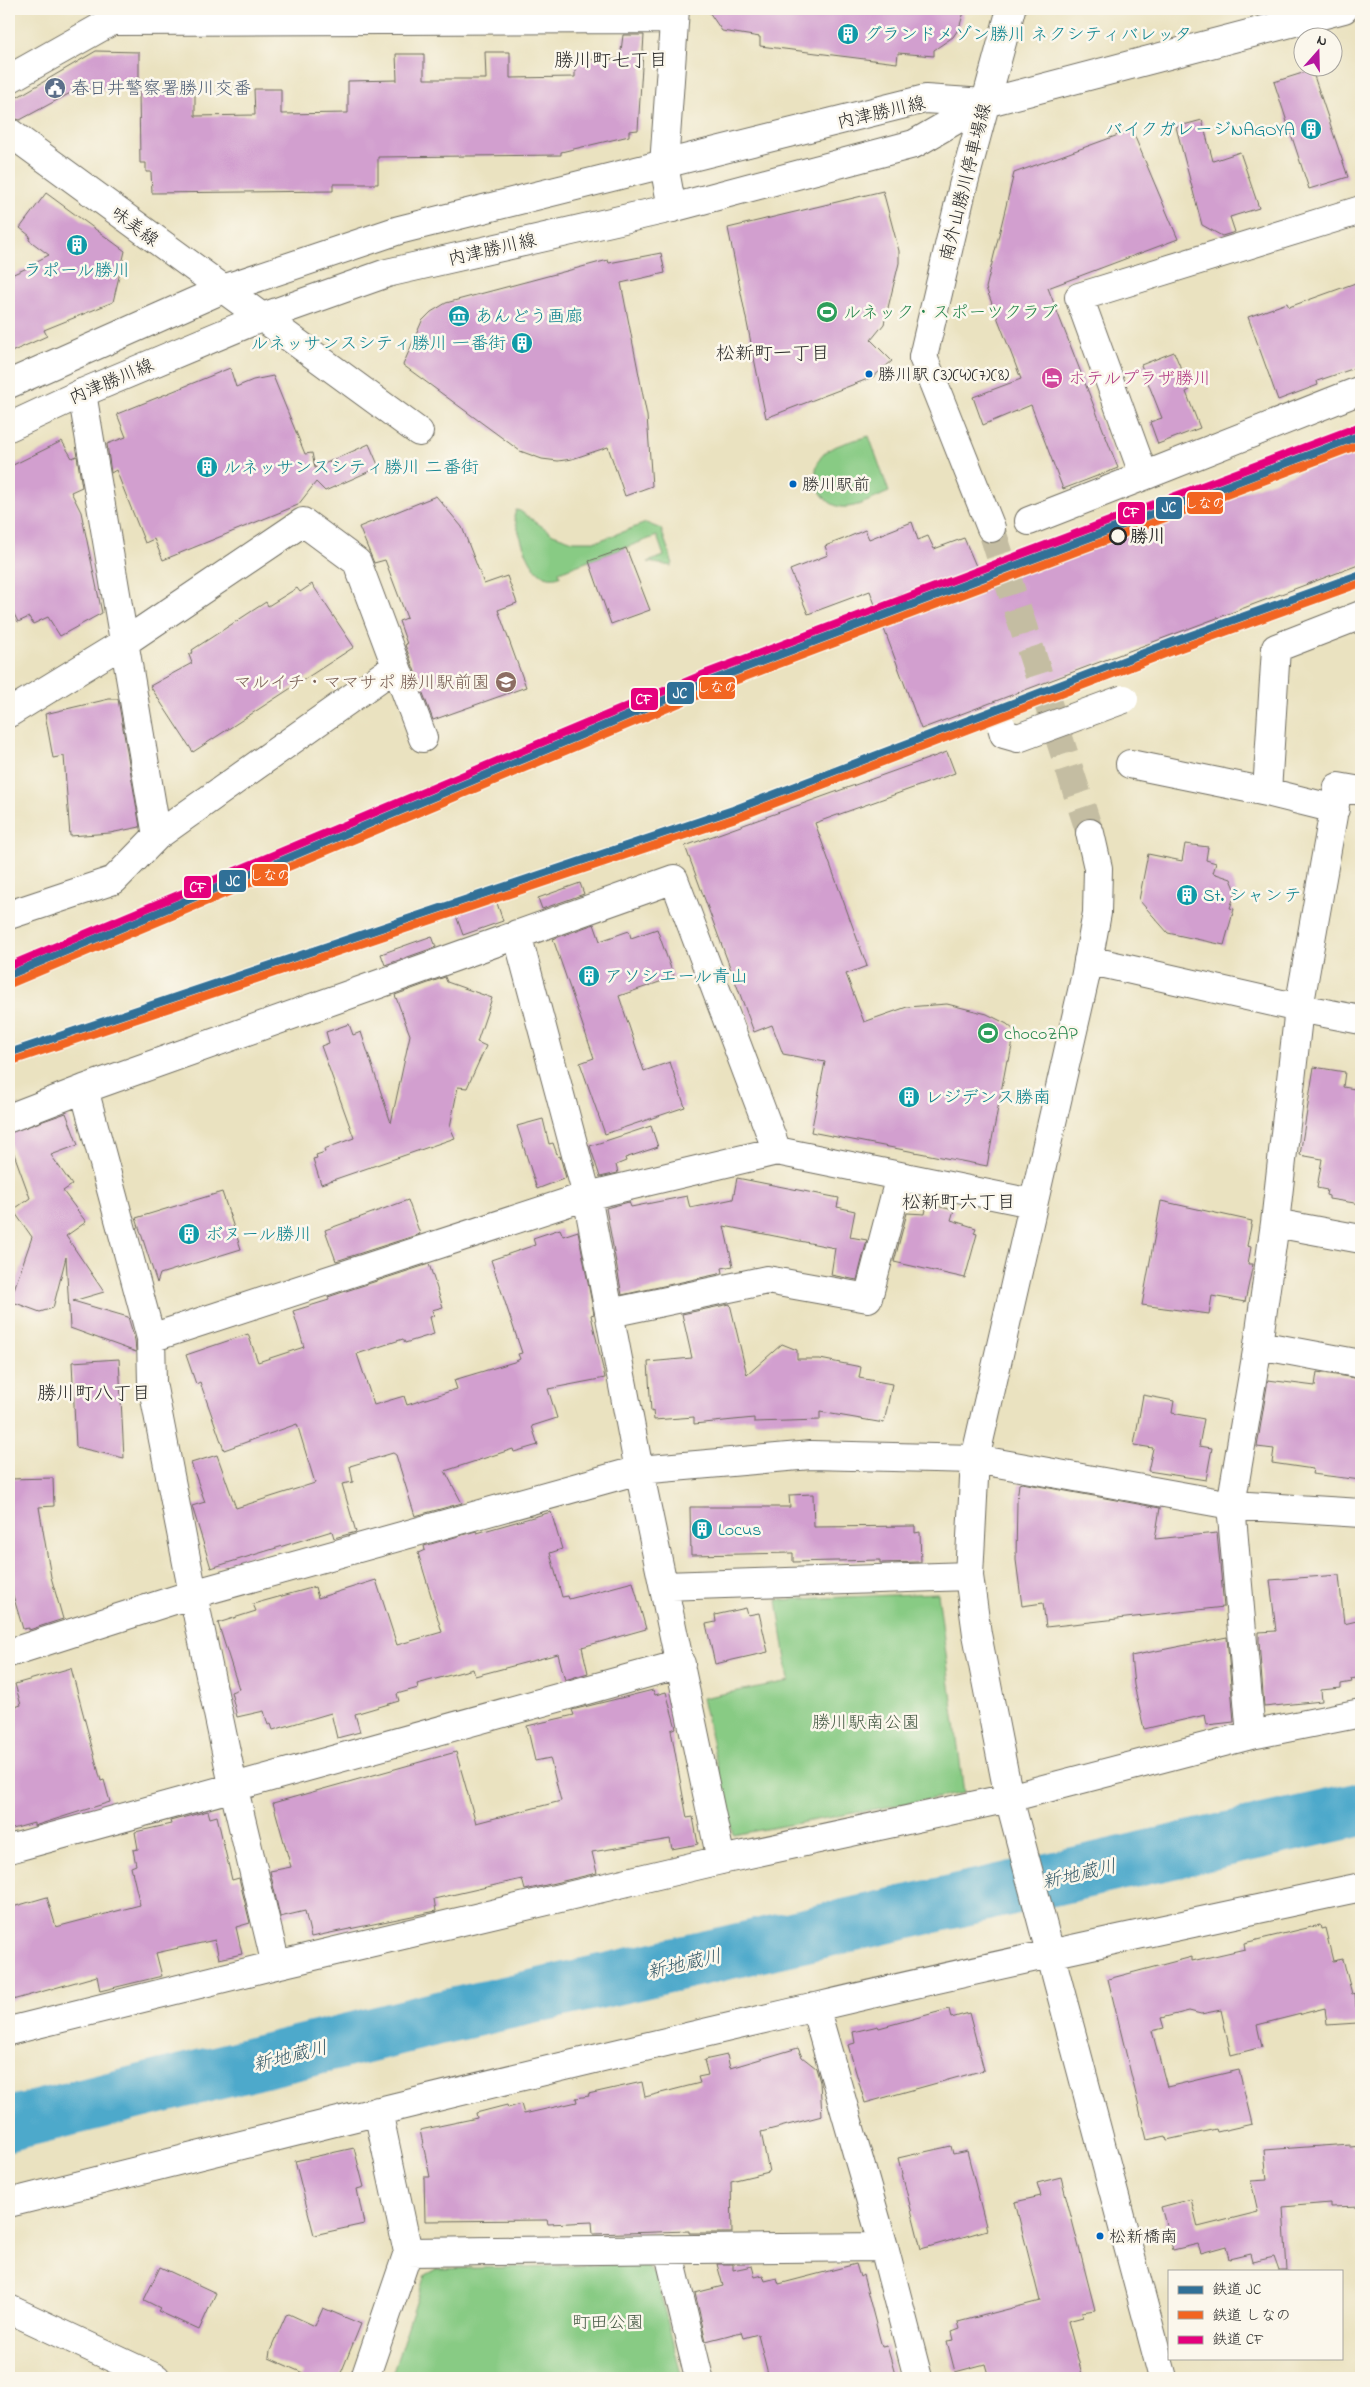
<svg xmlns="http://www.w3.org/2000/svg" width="1370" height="2387" font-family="'Indie Flower','Klee One',sans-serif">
<rect width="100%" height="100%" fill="#fbf7ec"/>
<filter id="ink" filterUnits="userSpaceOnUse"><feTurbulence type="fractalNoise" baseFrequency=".02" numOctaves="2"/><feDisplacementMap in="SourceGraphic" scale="10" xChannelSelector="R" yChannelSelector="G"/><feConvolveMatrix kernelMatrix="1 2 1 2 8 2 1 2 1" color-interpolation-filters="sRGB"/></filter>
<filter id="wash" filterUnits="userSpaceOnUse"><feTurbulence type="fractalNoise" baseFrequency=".0096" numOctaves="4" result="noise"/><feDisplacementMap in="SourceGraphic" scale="20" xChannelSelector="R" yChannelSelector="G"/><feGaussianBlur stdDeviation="1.12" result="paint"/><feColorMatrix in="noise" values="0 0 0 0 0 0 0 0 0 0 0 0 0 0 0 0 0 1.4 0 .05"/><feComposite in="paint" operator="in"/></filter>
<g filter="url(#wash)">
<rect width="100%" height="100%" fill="#eae2c0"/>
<path fill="#88cb84" stroke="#5a7b58" d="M869,436L889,492C876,497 856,509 841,507C816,503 805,464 829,450C840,443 856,440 869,436Z
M516,510L520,511L553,534L573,541H598L646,523L661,529L673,564L671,566L648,562L664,556L657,536L559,572L560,576C530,586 522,538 514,517Z
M938,1593L964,1793L733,1835L702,1698L789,1681L777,1600Z
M644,2264L655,2273L682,2378H391L425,2275L436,2269Z"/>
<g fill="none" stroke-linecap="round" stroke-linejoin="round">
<path stroke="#4da9cb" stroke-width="54" d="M9,2124L439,2018L1361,1809"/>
</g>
<g id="blocks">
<path fill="#d29fcf" d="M707,9H965L959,28L953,37L934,50V56L898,53L897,63L760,46V37L722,31Z
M623,35H644L638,130L629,131V136L561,152V155L378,157V184H333V191L152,193L151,172H146V163H140L139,91H195V116L255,115L254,89H281V114L348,113V81L397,80L396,54H424V79H486L485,52H510V78L575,77V60L620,59Z
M96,51L139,52V89L76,90L20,120L9,117V102Z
M1312,70L1348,177L1309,189L1274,82Z
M1202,120L1213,161L1240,152L1259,208L1230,217L1235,232L1222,236L1202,225L1176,127Z
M1132,130L1178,239L1048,288L1118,468L1063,489L1031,405L983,425L973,397L1021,379L986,288L1014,173Z
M883,191L899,251V263L884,324L871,340L892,361L873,377L766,418L728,228Z
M46,193L125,251L113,302L44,330L47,336L9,353V276L36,264L35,262L49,255L29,240L30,236L20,228Z
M661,253L665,273L621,283L647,416L652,486L625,496L608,447L572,459L558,461L542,459L520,451L403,365L422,321L431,312L446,303L608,260L609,263Z
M1361,281V366L1317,381L1318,385L1278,400L1248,317L1287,303L1289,307Z
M1174,352L1190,390L1186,392L1200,428L1158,444L1150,422L1162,418L1141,365Z
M230,368L236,387L253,380L273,376L305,454L312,453L315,468L369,444L379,467L325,491L316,482L298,505L163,560L154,539L145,543L116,470L111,473L107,444L126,437L117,414Z
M62,441L72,458L77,456L82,487L71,492L81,512L102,613L60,636L48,617L33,624L29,617L18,622L9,604V467Z
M1361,449V564L921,729L870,591L808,614L790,570L828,555L825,546L846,538L865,530L869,539L912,522L918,540L928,536L934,549L964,538L985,587Z
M436,496L462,527L484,584L507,576L517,603L498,610L526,687L433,720L405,645L407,644L399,621L407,618L385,560L374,563L359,527Z
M626,548L650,610L611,624L589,561Z
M312,584L354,647L193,752L150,686L192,663L189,655L193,652L192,650L266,602L268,606L297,588L300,592Z
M109,699H118L140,827L110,833L70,836L64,756L53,758L45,714Z
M947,752L955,773L815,823L867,966L846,974L864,1022L907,1007L947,1004L987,1014L1007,1024L1015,1031L1009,1061L1007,1060L987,1166L811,1132L825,1062L783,1054L772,1025L754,1032L685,846Z
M1185,844L1208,847L1206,860L1216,863L1213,873L1231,879L1236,891L1230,908L1234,909L1224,945L1168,933L1139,900L1148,854L1182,861Z
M580,883L584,894L542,909L538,898Z
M492,888L503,921L463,935L451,902Z
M594,924L600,941L629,931L631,938L657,929L674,977L619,996L644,1071L670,1062L685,1107L605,1134L580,1063L594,1058L553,939Z
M432,936L436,947L385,965L381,954Z
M445,977L447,982L492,998L477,1042L486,1046L467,1088L458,1087L450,1127L455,1138L321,1184L313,1159L317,1158L316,1155L325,1152L324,1149L354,1138L321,1046L329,1043L326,1032L349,1024L353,1035L361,1032L391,1123L410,1035L395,995Z
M1314,1067L1345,1072L1343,1087L1361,1090V1204L1329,1199V1196L1326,1195L1327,1190L1317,1188L1322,1159L1300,1155Z
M66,1113L78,1145L51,1155L72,1185L63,1191L86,1222L66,1236L104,1292L73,1301L128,1317L135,1340L136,1352L70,1328L66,1257L53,1308L40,1312L10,1301L32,1237L13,1210L30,1198L9,1140V1133Z
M543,1119L549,1144L553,1143L558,1157L560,1156L566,1178L537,1189L517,1126Z
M651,1126L658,1147L625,1158L626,1161L616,1165L618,1173L600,1177L590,1146Z
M737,1178L839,1198L837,1207L855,1211L850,1237L867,1240L857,1280L831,1275L835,1248L724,1226L733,1266L722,1268L723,1273L622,1295L606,1208L629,1202L631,1207L687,1196L690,1208L733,1199Z
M222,1192L241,1249L160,1274L157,1283L136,1218Z
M408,1200L420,1234L336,1261L325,1230Z
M1161,1201L1252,1221L1247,1246L1251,1247L1248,1264H1253L1245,1302L1212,1296L1209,1314L1142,1305Z
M927,1204L954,1210L951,1220L976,1228L974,1233L977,1234L965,1278L894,1262L907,1213L925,1214Z
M560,1229L563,1236L578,1231L594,1314L591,1315L605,1378L548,1389L557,1418L532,1426L538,1445L514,1452L513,1449L445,1471L462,1503L415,1516L396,1455L393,1453L350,1466L353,1482L342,1484L356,1532L334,1538L332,1531L211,1568L192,1506L205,1502L191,1463L217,1455L236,1508L315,1483L297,1424L224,1450L200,1382L196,1384L186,1355L248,1334L258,1362L304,1347L293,1311L329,1300L328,1297L346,1291L429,1264L443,1307L432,1310L434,1316L430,1317L434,1334L405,1343L403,1339L357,1354L374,1405L404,1396L407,1405L457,1389L454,1380L514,1362L520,1359L518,1354L522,1353L491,1260L535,1245L533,1238Z
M730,1304L747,1375L782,1344L797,1350V1359H820L861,1367L859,1378L892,1384L884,1423L820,1412V1420L754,1422V1418L694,1424V1417L654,1420L653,1411L651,1412L648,1362L692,1358L682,1314Z
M119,1359L124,1458L76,1447L72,1362Z
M1317,1372L1361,1379V1480L1312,1474L1313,1469L1272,1463L1274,1449L1257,1447L1268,1380L1315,1386Z
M1143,1395L1174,1401L1172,1413L1204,1419L1199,1446L1212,1448L1206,1480L1148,1471L1153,1448L1134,1445Z
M53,1478L54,1506L39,1507L51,1577L63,1619L29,1630V1628L23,1629L9,1582V1479Z
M1022,1483L1160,1508L1155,1539L1217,1533L1224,1607L1046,1627L1043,1603L1022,1606L1016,1560L1017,1500L1019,1484Z
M813,1494L814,1527L915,1526V1533L920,1532L921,1562L880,1563V1560L793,1562V1553L691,1555L690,1507H790L789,1495Z
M551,1512L562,1549L550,1553L562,1597L568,1596L569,1599L633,1582L646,1629L582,1647L588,1673L565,1680L558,1654L475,1676L473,1669L417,1684L418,1688L397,1694L399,1701L355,1714L360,1732L337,1738L331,1713L273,1730L271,1724L268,1725L264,1711L237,1717L231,1692L239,1689L218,1623L256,1611L253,1604L315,1587L318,1598L376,1580L397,1645L442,1632L418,1553L425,1550L424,1546L476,1531L477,1533Z
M1339,1575L1344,1624L1361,1620V1677L1351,1679L1352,1682L1341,1684V1688L1321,1690L1322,1701L1264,1707L1259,1641V1632L1276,1631L1270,1580Z
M746,1608L748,1615L759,1613L768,1652L715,1664L706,1624L716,1622L715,1615Z
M1227,1637L1234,1722L1207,1725L1205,1715L1144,1729L1134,1685L1131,1656Z
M71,1668L101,1781L104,1780L110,1802L34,1826V1823L9,1830V1709L21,1705L15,1684Z
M653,1690L655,1695L666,1692L676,1728L671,1730L687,1818L693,1817L698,1844L672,1849L670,1839L592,1852L597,1873L525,1890L522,1879L434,1899L436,1911L311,1937L305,1911L280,1917L270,1871L291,1867L273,1803L456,1752L476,1823L561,1801L550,1758L535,1761L527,1726L574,1715L572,1710Z
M208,1811L210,1818L217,1816L232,1880L239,1878L250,1923L236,1927L242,1954L219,1959L215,1940L156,1953L162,1976L100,1991L97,1976L9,2001V1908L47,1897L56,1927L140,1905L131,1867L136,1865L133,1850L138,1849L135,1832L171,1824L170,1821Z
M1320,1925L1321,1929L1325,1928L1333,1961L1343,1959L1352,1994L1355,1993L1357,2023L1327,2025L1325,2008L1257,2025L1262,2047L1231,2055L1221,2010L1201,2014L1189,2011L1161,2018L1164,2028L1152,2031L1167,2087L1239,2070L1252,2124L1217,2132L1216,2129L1167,2140L1166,2136L1147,2140L1108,1979L1192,1957V1961L1245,1949L1244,1943Z
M949,2009L951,2018L969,2013L984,2070L865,2103L848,2045L855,2043L853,2032L878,2026L879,2028Z
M798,2048L802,2057L816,2068L820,2082L822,2116L761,2132L769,2172L731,2181L732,2233H689V2231L593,2234L592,2222L548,2224L547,2220L425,2221L424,2177H430L420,2130L477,2118L476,2113L507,2105L508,2108L521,2104L524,2114L577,2102L576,2098L589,2096L588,2094L642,2082L645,2097L700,2083L698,2077L708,2075L704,2060L727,2055L730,2068Z
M1350,2144V2147L1361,2146V2206L1330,2207V2203L1283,2207L1287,2271H1279L1274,2257L1252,2262L1250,2254L1229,2259L1226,2246L1201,2253L1198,2244L1173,2250L1161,2207L1191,2199L1198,2227L1258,2212L1251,2181L1267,2180L1264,2150Z
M951,2146L953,2154L967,2151L987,2230L921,2249L898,2158Z
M354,2148L364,2187L357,2189L364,2224L314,2235L295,2161Z
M1061,2177L1095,2310L1082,2312L1083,2317L1068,2321L1083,2378H989L985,2364L955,2372L947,2341L954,2340L952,2332L960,2329L958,2322L1040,2301L1015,2202L1041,2196L1037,2183Z
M717,2264H733V2270L752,2266L755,2277L763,2275L765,2281L777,2278L779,2284L856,2264L860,2277L863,2275L882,2347L887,2346L896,2378H769L758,2334L743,2338L741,2332L706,2341L695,2293L723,2286Z
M160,2267L216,2293L199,2330L158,2311L160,2308L144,2300Z
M323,2308L361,2324L339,2378H300L303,2373L269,2358L270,2351L286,2315L289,2314L315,2326Z"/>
</g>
</g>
<g filter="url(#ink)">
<use href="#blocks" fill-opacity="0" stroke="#6e6b5f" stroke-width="1"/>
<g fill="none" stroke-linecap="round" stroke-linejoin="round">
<path stroke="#c4bda2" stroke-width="28" stroke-dasharray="28 14" stroke-linecap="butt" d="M991,528L1090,833"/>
<g stroke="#6e6b5f" stroke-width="30">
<path id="minor" d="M9,79L112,21L674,19
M9,132L419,432
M672,208L664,165L675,9
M1361,210L1079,297L1144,476L1361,390
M923,357L991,528
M82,393L157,836
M1029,521L1144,476
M9,713L125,642L303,522L357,562L423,738
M1130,764L1267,792L1335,809
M1361,791L1338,787L1299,1008L1275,1223L1361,1239
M1267,792L1276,648L1361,615
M1090,833L1098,868L1097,913L1085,978L975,1459L969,1576L977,1634L1009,1798L1163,2378
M9,915L114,880L157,836L395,667
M517,934L587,1196L639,1470L721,1860
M1088,960L1299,1008L1361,1020
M84,1089L674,879L777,1151
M9,1118L84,1089L151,1338L152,1383L193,1594L233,1785L276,1965
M610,1313L767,1280L868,1298L900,1176
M151,1338L587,1196L777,1151L1032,1203
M1258,1345L1361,1364
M664,1586L969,1576
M9,1653L193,1594L639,1470L811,1455L975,1459L1231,1505L1361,1513
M1251,1735L1231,1505L1258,1345L1275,1223
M9,1849L681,1664
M815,2007L884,2247L918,2378
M9,2031L276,1965L721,1860L1009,1798L1251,1735L1361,1713
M9,2203C277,2136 546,2069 816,2007C997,1964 1179,1926 1361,1887
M668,2249L699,2378
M408,2252L884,2247
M9,2309L156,2378
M365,2378L408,2252L378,2111"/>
</g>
<g stroke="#6e6b5f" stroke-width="30">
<path id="major" d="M923,357L963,186L1011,9
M9,384L223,289L399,230L925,99L985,103
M9,427L82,393L263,317L387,273L672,208L914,144L985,103L1344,9"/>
</g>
<use href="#minor" stroke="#fff" stroke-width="28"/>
<use href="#major" stroke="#fff" stroke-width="28"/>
<g stroke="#6e6b5f" stroke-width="30" stroke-linecap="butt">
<path id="minor-bridge" d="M1002,727L1004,734L1018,738L1124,699"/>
</g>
<use href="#minor-bridge" stroke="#fff" stroke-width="28"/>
<g stroke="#fbf7ec" stroke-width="11">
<path id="rail-1" d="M9,975L710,681L1361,435
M9,1053L733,810L1175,641L1361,574"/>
</g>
<g stroke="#fbf7ec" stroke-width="11">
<path id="rail-2" d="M12,983L713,689L1361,444
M12,1061L736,818L1178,649L1361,583"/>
</g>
<g stroke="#fbf7ec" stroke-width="11">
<path id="rail-3" d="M9,966L707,673L1358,427"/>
</g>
<use href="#rail-1" stroke="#307097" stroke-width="8"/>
<use href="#rail-2" stroke="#f26522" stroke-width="8"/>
<use href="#rail-3" stroke="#e5007d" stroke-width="8"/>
</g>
</g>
<defs>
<g id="building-disc" transform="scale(1.125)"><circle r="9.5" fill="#0f9aa8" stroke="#fbf7ec"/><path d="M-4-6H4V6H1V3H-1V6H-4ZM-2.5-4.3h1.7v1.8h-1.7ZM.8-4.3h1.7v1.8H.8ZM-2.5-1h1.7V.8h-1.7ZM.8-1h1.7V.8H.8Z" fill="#fff"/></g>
<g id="civic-disc" transform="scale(1.125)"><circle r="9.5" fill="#5c6f8a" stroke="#fbf7ec"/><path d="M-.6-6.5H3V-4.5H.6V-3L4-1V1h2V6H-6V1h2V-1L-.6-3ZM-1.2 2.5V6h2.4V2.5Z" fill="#fff"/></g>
<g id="stadium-disc" transform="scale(1.125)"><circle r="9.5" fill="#2e9e5b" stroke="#fbf7ec"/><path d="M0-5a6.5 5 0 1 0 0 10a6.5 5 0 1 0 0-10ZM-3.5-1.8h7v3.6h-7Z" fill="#fff"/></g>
<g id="museum-disc" transform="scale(1.125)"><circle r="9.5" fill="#0f9aa8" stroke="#fbf7ec"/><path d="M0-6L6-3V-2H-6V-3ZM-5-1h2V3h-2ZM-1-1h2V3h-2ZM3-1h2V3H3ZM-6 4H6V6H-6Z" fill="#fff"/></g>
<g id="hotel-disc" transform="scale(1.125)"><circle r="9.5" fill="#d1479c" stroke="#fbf7ec"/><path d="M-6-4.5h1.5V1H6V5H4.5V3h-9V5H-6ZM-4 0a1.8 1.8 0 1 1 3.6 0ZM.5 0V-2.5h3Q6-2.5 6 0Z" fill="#fff"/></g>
<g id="school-disc" transform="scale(1.125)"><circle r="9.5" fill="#8d6e63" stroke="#fbf7ec"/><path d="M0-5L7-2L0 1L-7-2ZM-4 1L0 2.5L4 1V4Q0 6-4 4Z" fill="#fff"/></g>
</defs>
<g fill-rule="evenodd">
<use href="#building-disc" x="848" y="34"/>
<use href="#civic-disc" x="55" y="88"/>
<use href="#building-disc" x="1311" y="129"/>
<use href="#building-disc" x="77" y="245"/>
<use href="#stadium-disc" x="827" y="312"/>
<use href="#museum-disc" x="459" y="316"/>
<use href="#building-disc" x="522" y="343"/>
<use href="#hotel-disc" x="1052" y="378"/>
<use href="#building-disc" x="207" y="467"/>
<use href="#school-disc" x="506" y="682"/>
<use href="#building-disc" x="1187" y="895"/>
<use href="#building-disc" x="589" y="976"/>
<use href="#stadium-disc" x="988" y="1033"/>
<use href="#building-disc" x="909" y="1097"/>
<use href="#building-disc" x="189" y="1234"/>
<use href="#building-disc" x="702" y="1529"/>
</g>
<g fill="#0065bd" stroke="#fbf7ec" stroke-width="2">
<circle cx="869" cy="374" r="4.5"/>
<circle cx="793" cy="484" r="4.5"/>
<circle cx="1100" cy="2236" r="4.5"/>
</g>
<circle fill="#fbf7ec" stroke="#2b2b2b" stroke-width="2.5" cx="1118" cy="536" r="8"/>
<g text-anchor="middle" stroke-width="5" stroke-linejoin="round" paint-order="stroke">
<g font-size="17" fill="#2b2b2b" stroke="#fbf7ec" text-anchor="start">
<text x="878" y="380">勝川駅 (3)(4)(7)(8)</text>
<text x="802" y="490">勝川駅前</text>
<text x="1109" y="2242">松新橋南</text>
</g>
<g font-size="18" fill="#0d838f" stroke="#fbf7ec" text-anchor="start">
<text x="864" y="40">グランドメゾン勝川 ネクシティバレッタ</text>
<text x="1295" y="135" text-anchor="end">バイクガレージNAGOYA</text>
<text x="77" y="276" text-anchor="middle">ラポール勝川</text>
<text x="475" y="322">あんどう画廊</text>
<text x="506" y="349" text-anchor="end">ルネッサンスシティ勝川 一番街</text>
<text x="223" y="473">ルネッサンスシティ勝川 二番街</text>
<text x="1203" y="901">St. シャンテ</text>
<text x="605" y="982">アソシエール青山</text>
<text x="925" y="1103">レジデンス勝南</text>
<text x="205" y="1240">ボヌール勝川</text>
<text x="718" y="1535">Locus</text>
</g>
<g font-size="18" fill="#4e5e75" stroke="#fbf7ec" text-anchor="start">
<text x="71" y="94">春日井警察署勝川交番</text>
</g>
<g font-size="18" fill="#2b2b2b" stroke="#fbf7ec">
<text transform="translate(881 112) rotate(-13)" y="6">内津勝川線</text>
<text transform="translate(965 182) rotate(-76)" y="6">南外山勝川停車場線</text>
<text transform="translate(135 226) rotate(36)" y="6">味美線</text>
<text transform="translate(492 249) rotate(-13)" y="6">内津勝川線</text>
<text transform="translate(111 381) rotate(-23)" y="6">内津勝川線</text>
</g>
<g font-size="18" fill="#27864d" stroke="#fbf7ec" text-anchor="start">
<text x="843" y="318">ルネック・スポーツクラブ</text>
<text x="1004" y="1039">chocoZAP</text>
</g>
<g font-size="18" fill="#b23c85" stroke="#fbf7ec" text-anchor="start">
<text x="1068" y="384">ホテルプラザ勝川</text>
</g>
<g font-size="18" font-weight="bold" fill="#2b2b2b" stroke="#fbf7ec" text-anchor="start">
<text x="1130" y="542">勝川</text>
</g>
<g font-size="18" fill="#785e54" stroke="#fbf7ec" text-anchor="end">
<text x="490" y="688">マルイチ・ママサポ 勝川駅前園</text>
</g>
<g font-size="18" fill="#475b46" stroke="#fbf7ec">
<text x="866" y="1728">勝川駅南公園</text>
<text x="608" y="2328">町田公園</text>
</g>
<g font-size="19" fill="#2b2b2b" stroke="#fbf7ec">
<text x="611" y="66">勝川町七丁目</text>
<text x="773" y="359">松新町一丁目</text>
<text x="959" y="1208">松新町六丁目</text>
<text x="94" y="1399">勝川町八丁目</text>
</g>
<g font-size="19" font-style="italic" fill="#395d6b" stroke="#fbf7ec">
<text transform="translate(1079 1873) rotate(-13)" y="7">新地蔵川</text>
<text transform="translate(684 1963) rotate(-13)" y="7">新地蔵川</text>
<text transform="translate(290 2055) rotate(-14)" y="7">新地蔵川</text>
</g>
</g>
<g stroke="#fbf7ec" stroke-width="2">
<rect x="1186" y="491" width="38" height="24" rx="5" fill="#f26522"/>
<rect x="1155" y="496" width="28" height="24" rx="5" fill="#307097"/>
<rect x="1117" y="501" width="29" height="24" rx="5" fill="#e5007d"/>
<rect x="698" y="676" width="38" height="24" rx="5" fill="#f26522"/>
<rect x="666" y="681" width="29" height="24" rx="5" fill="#307097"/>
<rect x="630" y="687" width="29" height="24" rx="5" fill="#e5007d"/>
<rect x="251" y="863" width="38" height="24" rx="5" fill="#f26522"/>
<rect x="218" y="869" width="29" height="24" rx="5" fill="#307097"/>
<rect x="183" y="875" width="29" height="24" rx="5" fill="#e5007d"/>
</g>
<g font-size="14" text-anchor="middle" font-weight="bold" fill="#fff">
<text x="1205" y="508">しなの</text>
<text x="1169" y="512">JC</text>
<text x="1131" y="517">CF</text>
<text x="717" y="692">しなの</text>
<text x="680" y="698">JC</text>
<text x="644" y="704">CF</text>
<text x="270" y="880">しなの</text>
<text x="233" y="886">JC</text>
<text x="198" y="892">CF</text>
</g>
<rect width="1370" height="2387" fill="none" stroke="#fbf7ec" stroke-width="30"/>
<rect x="1168" y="2270" width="175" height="90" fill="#fbf7ec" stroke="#a8a59f"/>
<rect x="1178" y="2286" width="25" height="8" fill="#307097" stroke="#a8a59f"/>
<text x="1212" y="2294" font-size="15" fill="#2b2b2b">鉄道 JC</text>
<rect x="1178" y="2311" width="25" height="8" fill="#f26522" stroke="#a8a59f"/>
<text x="1212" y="2320" font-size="15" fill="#2b2b2b">鉄道 しなの</text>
<rect x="1178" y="2336" width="25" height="8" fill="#e5007d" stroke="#a8a59f"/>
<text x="1212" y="2344" font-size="15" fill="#2b2b2b">鉄道 CF</text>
<g transform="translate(1318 52) rotate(20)"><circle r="24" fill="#fbf7ec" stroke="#a8a59f"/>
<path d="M0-4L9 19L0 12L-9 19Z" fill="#b5179e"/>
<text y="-8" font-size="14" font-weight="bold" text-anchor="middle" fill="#2b2b2b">N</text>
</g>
</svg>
